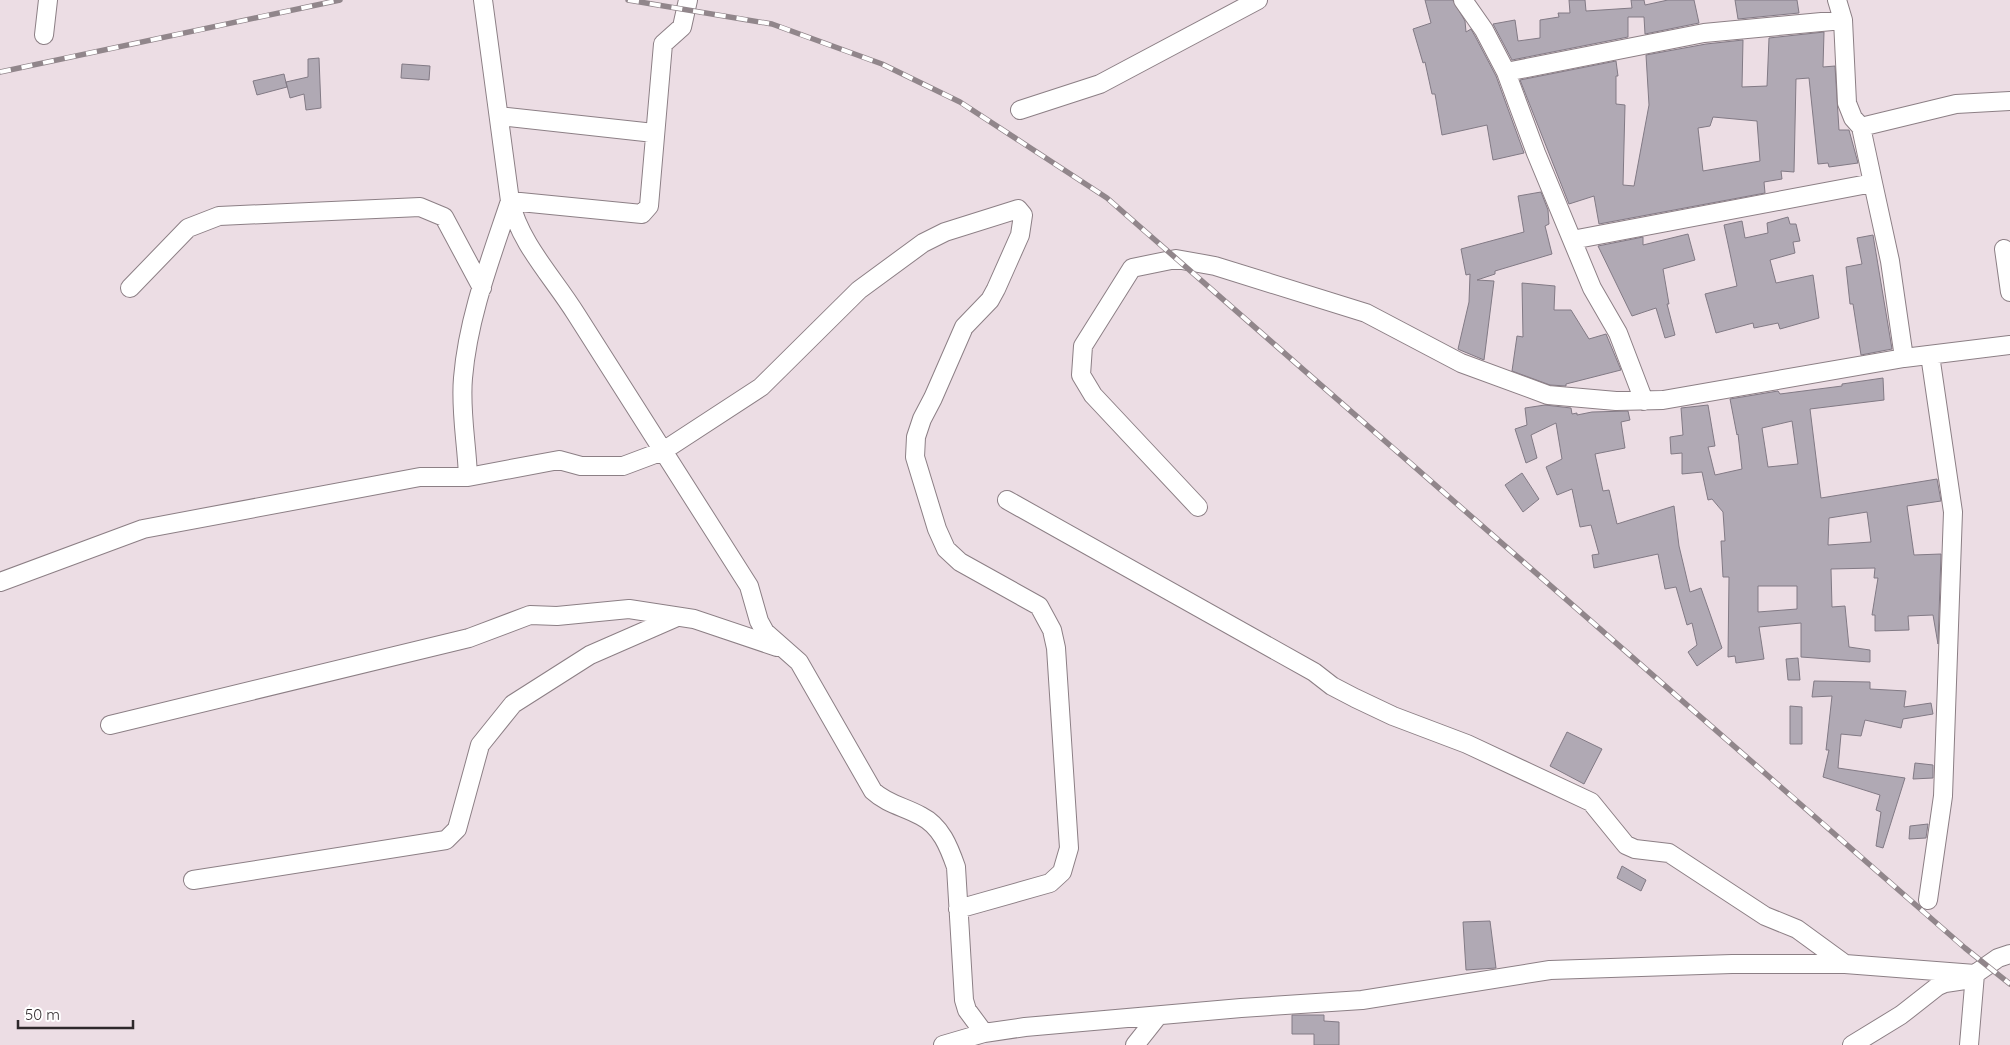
<svg xmlns="http://www.w3.org/2000/svg" width="2010" height="1045" font-family="Quicksand,sans-serif">
<rect width="100%" height="100%" fill="#ecdde4"/>
<path fill="#b0a9b4" stroke="#827a85" fill-rule="evenodd" d="M1425,0H1453L1465,21L1466,32L1471,29L1475,36L1496,76L1524,153L1493,160L1487,125L1442,135L1435,94H1432L1425,62L1423,63L1413,29L1431,23Z
M1569,0H1585L1586,11L1632,8L1631,0H1644L1645,5L1668,0H1694L1699,23L1645,34L1644,17H1628V37L1512,60L1493,24L1515,20L1518,41L1540,38V20L1559,17L1558,13H1570Z
M1735,0H1797L1799,13L1738,19Z
M1824,32L1823,67L1835,66L1839,130H1849L1858,163L1829,167L1828,163L1818,164L1809,78L1796,79L1794,172L1781,171L1782,179L1764,182L1765,193L1599,224L1594,196L1569,204L1520,80L1616,61L1618,76H1616V104L1625,105L1623,185L1634,186L1649,105L1646,55L1706,44L1743,40L1742,87L1767,86L1769,38ZM1713,117L1757,121L1760,161L1703,171L1698,128L1710,126Z
M319,58L321,108L306,110L304,94L290,98L286,82L308,77V59Z
M402,64L430,66L429,80L401,78Z
M284,74L287,87L257,95L253,81Z
M1541,192L1548,210L1549,224L1545,226L1552,254L1495,271V274L1477,280L1494,281L1484,360L1460,350L1458,349L1469,302L1470,274L1466,275L1461,249L1524,232L1518,196Z
M1788,217L1790,224H1796L1800,241L1793,242L1795,253L1770,260L1776,283L1813,275L1819,318L1780,329L1778,323L1754,328L1753,323L1716,333L1705,294L1737,286L1724,225L1742,221L1745,238L1768,233L1767,223Z
M1688,234L1695,260L1663,269L1669,304H1667L1675,335L1665,338L1656,308L1632,316L1598,246L1643,237V245Z
M1873,235L1892,349L1861,355L1853,304H1850L1846,267L1862,264L1857,238Z
M1522,283L1555,286L1554,310H1571L1589,339L1606,334L1621,370L1566,384V386L1550,385L1512,371L1517,336L1523,337Z
M1883,378L1884,400L1810,409L1821,498L1937,479L1941,501L1907,506L1914,555L1941,554L1938,644L1933,615L1908,616L1909,630L1875,631V615H1872L1878,578H1874L1875,568L1831,569L1832,607L1845,606L1849,647L1870,650V662L1801,657V623L1759,627L1764,659L1736,663L1735,656L1728,657L1729,577H1723L1721,541H1725L1723,512L1712,499L1708,500L1702,472L1682,474V453L1671,454L1670,437L1683,435L1681,408L1708,405L1715,446L1708,447L1715,475L1742,469L1738,434L1737,435L1730,399L1778,391L1780,394L1842,386V384ZM1792,421L1798,464L1768,467L1762,428ZM1867,512L1871,542L1828,545L1829,518ZM1758,586H1797V609L1758,612Z
M1545,405L1571,408L1572,414L1577,413V415L1592,412L1628,411L1630,420L1621,422L1625,448L1595,454L1603,491L1609,490L1617,524L1674,506L1679,546L1690,592L1701,588L1722,648L1697,666L1688,652L1697,645L1692,623L1687,625L1676,587L1665,589L1658,554L1594,568L1592,555L1599,554L1591,525L1580,527L1572,489L1557,495L1546,467L1562,459L1556,423L1531,435L1537,458L1526,463L1515,429L1527,425L1525,408Z
M1522,473L1539,499L1523,512L1505,485Z
M1798,658L1800,680H1788L1786,659Z
M1814,681L1870,682V689L1906,691L1904,707L1931,703L1933,714L1903,719L1901,728L1865,720L1861,736L1841,734L1838,768L1905,778L1883,848L1876,846L1881,812L1876,810L1880,795L1823,777L1829,750H1826L1832,696L1812,697Z
M1790,706L1802,707V744H1790Z
M1567,732L1602,749L1584,784L1550,766Z
M1915,763L1933,765V778L1913,779Z
M1928,824L1926,838L1909,839L1910,826Z
M1622,866L1646,880L1641,891L1617,878Z
M1490,921L1496,968L1466,970L1463,922Z
M1292,1015H1324V1021L1339,1022V1045H1314V1034H1292Z"/>
<g fill="none" stroke-linecap="round" stroke-linejoin="round">
<g stroke="#8c7f85" stroke-width="20">
<path id="minor" d="M483,0L510,201C520,244 553,277 576,314C634,405 691,496 749,586L759,621L765,632L799,662L873,791C887,804 905,807 921,816C941,826 949,847 956,867L964,1000L967,1010L984,1033
M1463,0L1484,30L1506,72L1536,153L1592,288L1618,333L1644,401
M1837,0L1843,20L1847,103L1853,118L1861,127L1873,183L1890,261L1904,358
M44,35L48,0
M1506,72L1704,33L1843,20
M1020,110L1100,84L1258,0
M499,116L654,133
M1861,127L1956,104L2010,101
M1572,240L1873,183
M2004,249L2010,292
M130,288L188,228L219,216L420,207L444,217L482,288
M468,477C467,444 460,411 463,378C468,317 491,258 510,201L642,214L649,206L663,44L682,27L688,0
M1007,500L1314,672L1332,686L1355,698L1393,716L1467,744L1591,802L1626,845L1635,849L1669,853L1765,916L1797,929L1845,964
M1198,507L1093,395L1081,375L1083,346L1132,268L1176,259L1215,266L1366,313L1461,363L1548,395L1616,401L1663,400L1904,358L2010,345
M0,582L143,529L420,477H468L559,460L581,466H623L663,451L761,387L859,290L923,243L945,232L1018,209L1023,215L1020,235L996,289L990,300L964,327L933,398L922,419L916,437L915,457L937,529L946,549L960,562L1039,606L1052,630L1056,648L1069,848L1062,872L1050,883L958,909
M110,725L469,638L530,615L557,616L629,609L694,619L777,647
M193,880L446,840L457,829L480,745L513,704L590,655L677,617
M1928,900L1943,796L1953,512L1930,355
M943,1045L984,1033L1025,1027L1241,1008L1362,1000L1550,970L1732,964H1845L1975,974L1998,958L2010,954
M1135,1045L1158,1016
M1852,1045L1901,1015L1938,986L1945,983L1965,980
M1969,1045L1975,974"/>
</g>
<use href="#minor" stroke="#fff" stroke-width="18"/>
<g stroke="#91868b" stroke-width="5.5">
<path id="rail" d="M628,0L772,24L882,64L960,102L1107,198L1965,948L2010,984
M0,72L340,0"/>
</g>
<use href="#rail" stroke="#fff" stroke-width="4" stroke-dasharray="11" stroke-linecap="butt"/>
</g>
<path d="M18 1020v8h115v-8" fill="none" stroke="#2e282b" stroke-width="2.5"/>
<text x="25" y="1020" font-size="15" fill="#2e282b" stroke="#ffffff" stroke-width="4" paint-order="stroke">50 m</text>
</svg>
